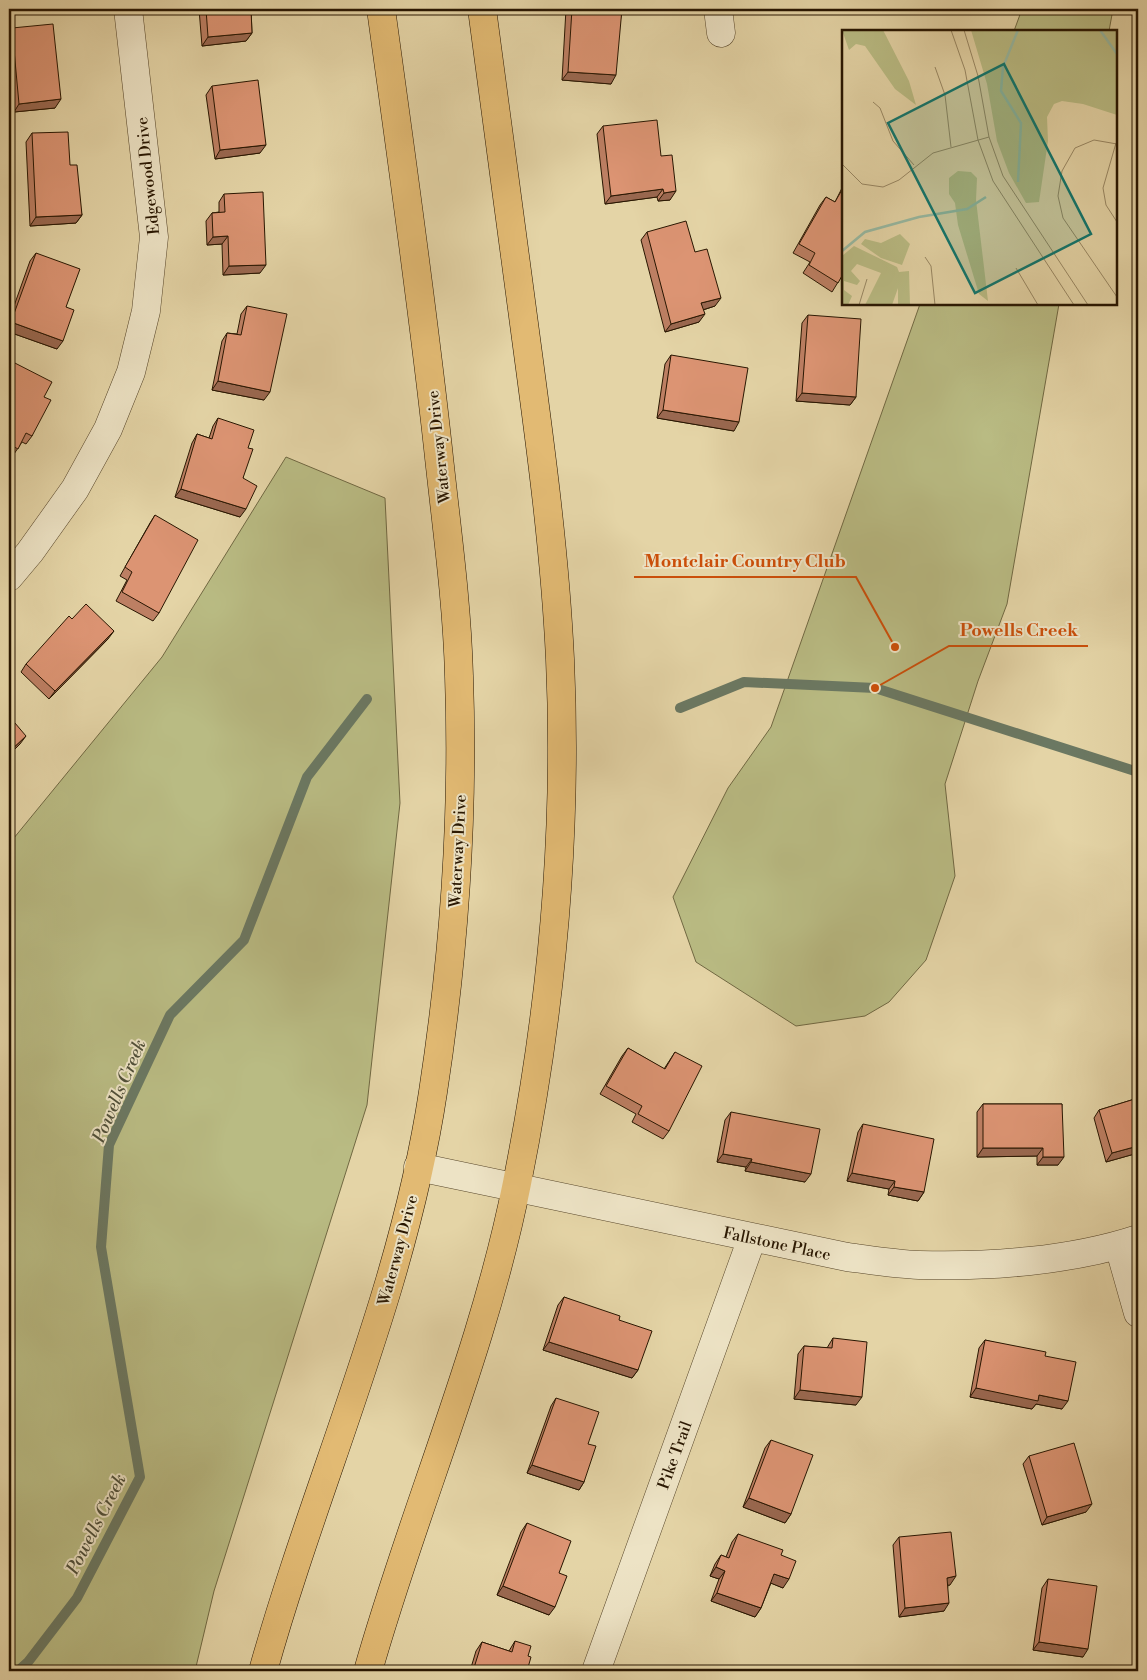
<svg xmlns="http://www.w3.org/2000/svg" width="1147" height="1680" font-family="'Libre Bodoni',serif">
<rect width="100%" height="100%" fill="#e4d4a6"/>
<filter id="stains"><feTurbulence type="fractalNoise" baseFrequency=".004" numOctaves="4"/><feColorMatrix values="0 0 0 0 .2 0 0 0 0 .09 0 0 0 0 .02 0 0 0 .5 -.17"/></filter>
<radialGradient id="worn" r=".72"><stop offset=".6" stop-color="#630" stop-opacity="0"/><stop offset="1" stop-color="#630" stop-opacity=".3"/></radialGradient>
<path fill="#b9bb83" stroke="#706842" d="M1022,9H1113L1109,31H1014Z
M920,304H1059L1007,604L978,681L945,784L955,876L926,960L889,1002L865,1016L796,1026L696,962L673,897L728,788L771,727Z
M286,457L385,498L400,803L367,1105L214,1591L195,1671H9V844L162,657Z"/>
<g fill="none" stroke-linecap="round" stroke-linejoin="round">
<path stroke="#6b7862" stroke-width="10" d="M680,708L744,682L875,688L1138,772
M18,1671L28,1662L77,1598L140,1477L101,1247L109,1145L170,1015L244,940L307,777L367,699"/>
<g stroke="#57462a" stroke-width="29">
<path id="minor" d="M718,9L721,33
M9,577L30,552L75,489L108,429L131,372L146,311L154,237L128,9
M418,1167L847,1257C871,1260 895,1264 919,1265C989,1267 1071,1261 1138,1239
M1119,1246L1138,1313
M596,1671L752,1238"/>
</g>
<g stroke="#281601" stroke-width="29">
<path id="major" d="M263,1671C317,1478 403,1292 433,1092C454,955 464,815 459,676C457,600 446,524 438,448C422,301 401,155 381,9
M368,1671C414,1508 484,1350 517,1183C551,1013 568,833 560,659C555,554 541,450 527,346C512,234 497,121 482,9"/>
</g>
<use href="#minor" stroke="#ede3c5" stroke-width="28"/>
<use href="#major" stroke="#e2ba73" stroke-width="28"/>
</g>
<path fill="#bd7f63" stroke="#281601" d="M199,9H251L252,33L246,41L202,46Z
M566,9H622L611,84L562,80Z
M12,28L55,108L14,112L9,65V32Z
M212,86L260,153L215,159L206,95Z
M603,126L661,156L670,200L658,201L657,197L605,204L597,134Z
M32,133L70,165L82,215L76,223L30,226L26,142Z
M843,186V274L832,292L803,273L810,262L793,253L820,205L826,197L835,202Z
M224,194L260,273L223,275L222,244L207,245L206,221L212,213L219,212V202Z
M647,232L695,252L715,306L703,310L699,322L665,332L641,240Z
M36,253L66,307L57,349L9,332V320L30,261Z
M247,306L264,400L212,390L222,341L227,333L237,334L241,314Z
M808,315L856,397L850,405L796,401L802,323Z
M671,355L734,431L657,418L665,364Z
M9,360L44,397L32,436L26,444L22,442L12,457L9,455Z
M218,418L248,448L243,478L240,517L175,497L192,443L197,434L209,438L213,426Z
M155,515L159,613L153,621L116,601L127,580L120,576L150,523Z
M72,619L108,639L49,699L21,672L26,664Z
M628,1048L664,1069L675,1052L669,1131L663,1139L632,1122L636,1114L600,1094L622,1056Z
M1138,1098V1153L1106,1162L1094,1118L1099,1110Z
M983,1104H1062L1058,1165H1037V1156L977,1157V1112Z
M731,1112L805,1182L745,1171L746,1167L717,1162L725,1120Z
M863,1124L924,1192L918,1201L888,1195L889,1189L847,1181L858,1132Z
M564,1297L619,1320L638,1370L632,1378L543,1350L558,1305Z
M833,1338L856,1405L794,1399L798,1354L804,1346L827,1348Z
M985,1340L1045,1356L1062,1409L1036,1404L1032,1409L970,1397L979,1348Z
M556,1398L588,1444L584,1482L579,1490L527,1473L551,1406Z
M771,1440L791,1514L785,1523L743,1507L765,1448Z
M1029,1456L1086,1512L1042,1525L1023,1464Z
M527,1523L559,1573L549,1615L497,1595L521,1532Z
M738,1534L781,1555L783,1588L771,1583L761,1608L755,1617L711,1601L719,1579L710,1576L715,1564L721,1555L726,1557L732,1542Z
M899,1537L950,1585H948L944,1611L899,1617L893,1545Z
M1048,1579L1083,1657L1033,1650L1042,1588Z
M515,1641L528,1656L527,1671H470L476,1651L482,1642L509,1651Z"/>
<path fill="#9a6850" stroke="#281601" d="M252,33L246,41L202,46L208,37Z
M568,72L616,75L611,84L562,80Z
M61,99L55,108L14,112L19,104Z
M266,145L260,153L215,159L220,150Z
M663,189L657,197L605,204L611,196Z
M676,191L670,200L658,201L664,193Z
M82,215L76,223L30,226L36,217Z
M228,236L222,244L207,245L213,237Z
M266,265L260,273L223,275L229,266Z
M721,298L715,306L696,312L701,303Z
M705,314L699,322L665,332L671,324Z
M11,322L63,341L57,349L9,332V325Z
M218,381L270,392L264,400L212,390Z
M802,393L856,397L850,405L796,401Z
M663,410L739,422L734,431L657,418Z
M181,489L246,509L240,517L175,497Z
M114,631L108,639L49,699L55,691Z
M26,736L20,744L9,755V752Z
M1138,1146V1153L1106,1162L1112,1153Z
M983,1148H1043L1037,1156L977,1157Z
M723,1154L752,1159L746,1167L717,1162Z
M1043,1157H1064L1058,1165H1037Z
M751,1162L811,1174L805,1182L745,1171Z
M852,1173L895,1181L889,1189L847,1181Z
M894,1187L924,1192L918,1201L888,1195Z
M549,1342L638,1370L632,1378L543,1350Z
M976,1388L1039,1395L1068,1401L1062,1409L1036,1404L1032,1409L970,1397Z
M800,1390L862,1397L856,1405L794,1399Z
M532,1465L584,1482L579,1490L527,1473Z
M749,1498L791,1514L785,1523L743,1507Z
M1092,1504L1086,1512L1042,1525L1047,1517Z
M716,1567L725,1571L719,1579L710,1576Z
M774,1574L789,1579L783,1588L768,1582Z
M956,1576L950,1585L941,1586L947,1578Z
M503,1586L555,1607L549,1615L497,1595Z
M717,1593L761,1608L755,1617L711,1601Z
M949,1603L944,1611L899,1617L905,1608Z
M1039,1642L1088,1649L1083,1657L1033,1650Z"/>
<path fill="#dc9473" stroke="#281601" d="M206,9H251L252,33L208,37Z
M572,9H622L616,75L568,72Z
M53,24L61,99L19,104L12,28Z
M258,80L266,145L220,150L212,86Z
M657,120L661,156L672,155L676,191L664,193L663,189L611,196L603,126Z
M68,132L70,165H77L82,215L36,217L32,133Z
M843,188V274L838,283L809,265L815,253L799,244L826,197L835,202Z
M263,192L266,265L229,266L228,236L213,237L212,213L225,212L224,194Z
M686,221L695,252L707,249L721,298L701,303L705,314L671,324L647,232Z
M36,253L80,269L66,307L74,310L63,341L11,322Z
M247,306L287,314L270,392L218,381L227,333L241,335Z
M808,315L861,319L856,397L802,393Z
M671,355L748,368L739,422L663,410Z
M9,360L52,382L44,397L51,400L32,436L26,433L18,449L9,444Z
M218,418L254,430L248,448L253,449L243,478L257,486L246,509L181,489L197,434L212,439Z
M155,515L198,540L159,613L122,592L132,572L125,567Z
M86,604L114,631L55,691L26,664L69,616L72,619Z
M9,716L26,736L9,752Z
M628,1048L665,1069L675,1052L702,1066L669,1131L638,1114L642,1106L606,1086Z
M1138,1098V1146L1112,1153L1099,1110Z
M983,1104H1062L1064,1157H1043V1148H983Z
M731,1112L820,1129L811,1174L751,1162L752,1159L723,1154Z
M863,1124L934,1139L924,1192L894,1187L895,1181L852,1173Z
M564,1297L620,1316L619,1320L652,1331L638,1370L549,1342Z
M833,1338L867,1342L862,1397L800,1390L804,1346L832,1348Z
M985,1340L1046,1352L1045,1356L1076,1362L1068,1401L1039,1395L1038,1401L976,1388Z
M556,1398L599,1412L588,1444L596,1446L584,1482L532,1465Z
M771,1440L813,1455L791,1514L749,1498Z
M1074,1443L1092,1504L1047,1517L1029,1456Z
M527,1523L571,1541L559,1573L567,1576L555,1607L503,1586Z
M951,1532L956,1576L947,1578L949,1603L905,1608L899,1537Z
M738,1534L783,1550L781,1555L796,1561L789,1579L774,1574L761,1608L717,1593L725,1571L716,1567L721,1555L729,1558Z
M1048,1579L1097,1586L1088,1649L1039,1642Z
M515,1641L531,1646L528,1656L531,1657L527,1671H473L482,1642L512,1652Z
M706,1667L729,1671H705Z"/>
<g text-anchor="middle" stroke-width="4" stroke-linejoin="round" paint-order="stroke">
<g font-size="16" fill="#281601" stroke="#ede3c5">
<text transform="translate(147 176) rotate(-96)" y="6">Edgewood Drive</text>
<text transform="translate(438 447) rotate(-96)" y="6">Waterway Drive</text>
<text transform="translate(457 851) rotate(-87)" y="6">Waterway Drive</text>
<text transform="translate(777 1243) rotate(12)" y="6">Fallstone Place</text>
<text transform="translate(397 1250) rotate(-75)" y="6">Waterway Drive</text>
<text transform="translate(674 1455) rotate(-70)" y="6">Pike Trail</text>
</g>
<g font-size="18" font-style="italic" fill="#4f4f39" stroke="#ede3c5">
<text transform="translate(119 1091) rotate(-67)" y="6">Powells Creek</text>
<text transform="translate(96 1524) rotate(-63)" y="6">Powells Creek</text>
</g>
</g>
<g transform="translate(842 30)">
<rect width="275" height="275" fill="#e4d4a6"/>
<path d="M0,0H41L67,51L74,75L53,59L23,16L14,14L7,20ZM129,0H275V85L241,74L220,71L212,74L205,87L206,111L197,172L184,173L167,143L155,111L145,54ZM116,141L129,142L135,148L134,170L146,271L137,264L116,195L113,173L107,164V148ZM58,204L68,214L60,235L39,228L19,214L23,209L39,213ZM12,216L55,237L57,242L67,241L68,275H56V258L50,275H23L39,243L15,234L9,241L18,251L15,255L2,251V260L10,266L6,275H0V226Z" fill="#b9bb83"/>
<path fill="none" stroke="#97b9a2" stroke-width="2.5" d="M258,0L275,24M176,152L179,93L159,61L161,37L176,0M0,221L23,202L77,187L125,179L144,167"/>
<path fill="none" stroke="#998864" stroke-width="1" d="M109,0L123,40L136,110L151,151L232,275M122,0L136,46L147,107L161,146L246,275M93,37L103,65L109,117M31,72L38,78L51,111L72,135M274,113L261,158L264,175L275,192M275,114L252,110L233,118L220,141L216,166L221,188L275,267M0,134L20,154L41,157L57,150L91,123L147,107M83,227L89,236L93,275M174,238L196,275M17,275L25,249"/>
<path fill="#0f766e" fill-opacity="0.15" stroke="#0f766e" stroke-width="2.5" d="M162,34L249,204L133,263L46,93Z"/>
<rect width="275" height="275" fill="none" stroke="#281601" stroke-width="2.5"/>
</g>
<path fill="none" stroke="#cb4f0a" stroke-width="2" d="M895 647L856 577H634M875 688L949 646H1088"/>
<g fill="#cb4f0a" stroke="#ede3c5" stroke-width="2">
<circle cx="895" cy="647" r="5"/>
<circle cx="875" cy="688" r="5"/>
</g>
<g font-size="18" text-anchor="middle" font-weight="bold" fill="#cb4f0a" stroke="#ede3c5" stroke-width="4" stroke-linejoin="round" paint-order="stroke">
<text x="745" y="567">Montclair Country Club</text>
<text x="1019" y="636">Powells Creek</text>
</g>
<rect width="1147" height="1680" fill="none" stroke="#e4d4a6" stroke-width="30"/>
<rect x="10" y="10" width="1127" height="1660" fill="none" stroke="#281601" stroke-width="2.5"/>
<rect x="15" y="15" width="1117" height="1650" fill="none" stroke="#281601"/>
<rect width="100%" height="100%" filter="url(#stains)"/>
<rect width="100%" height="100%" fill="url(#worn)"/>
</svg>
